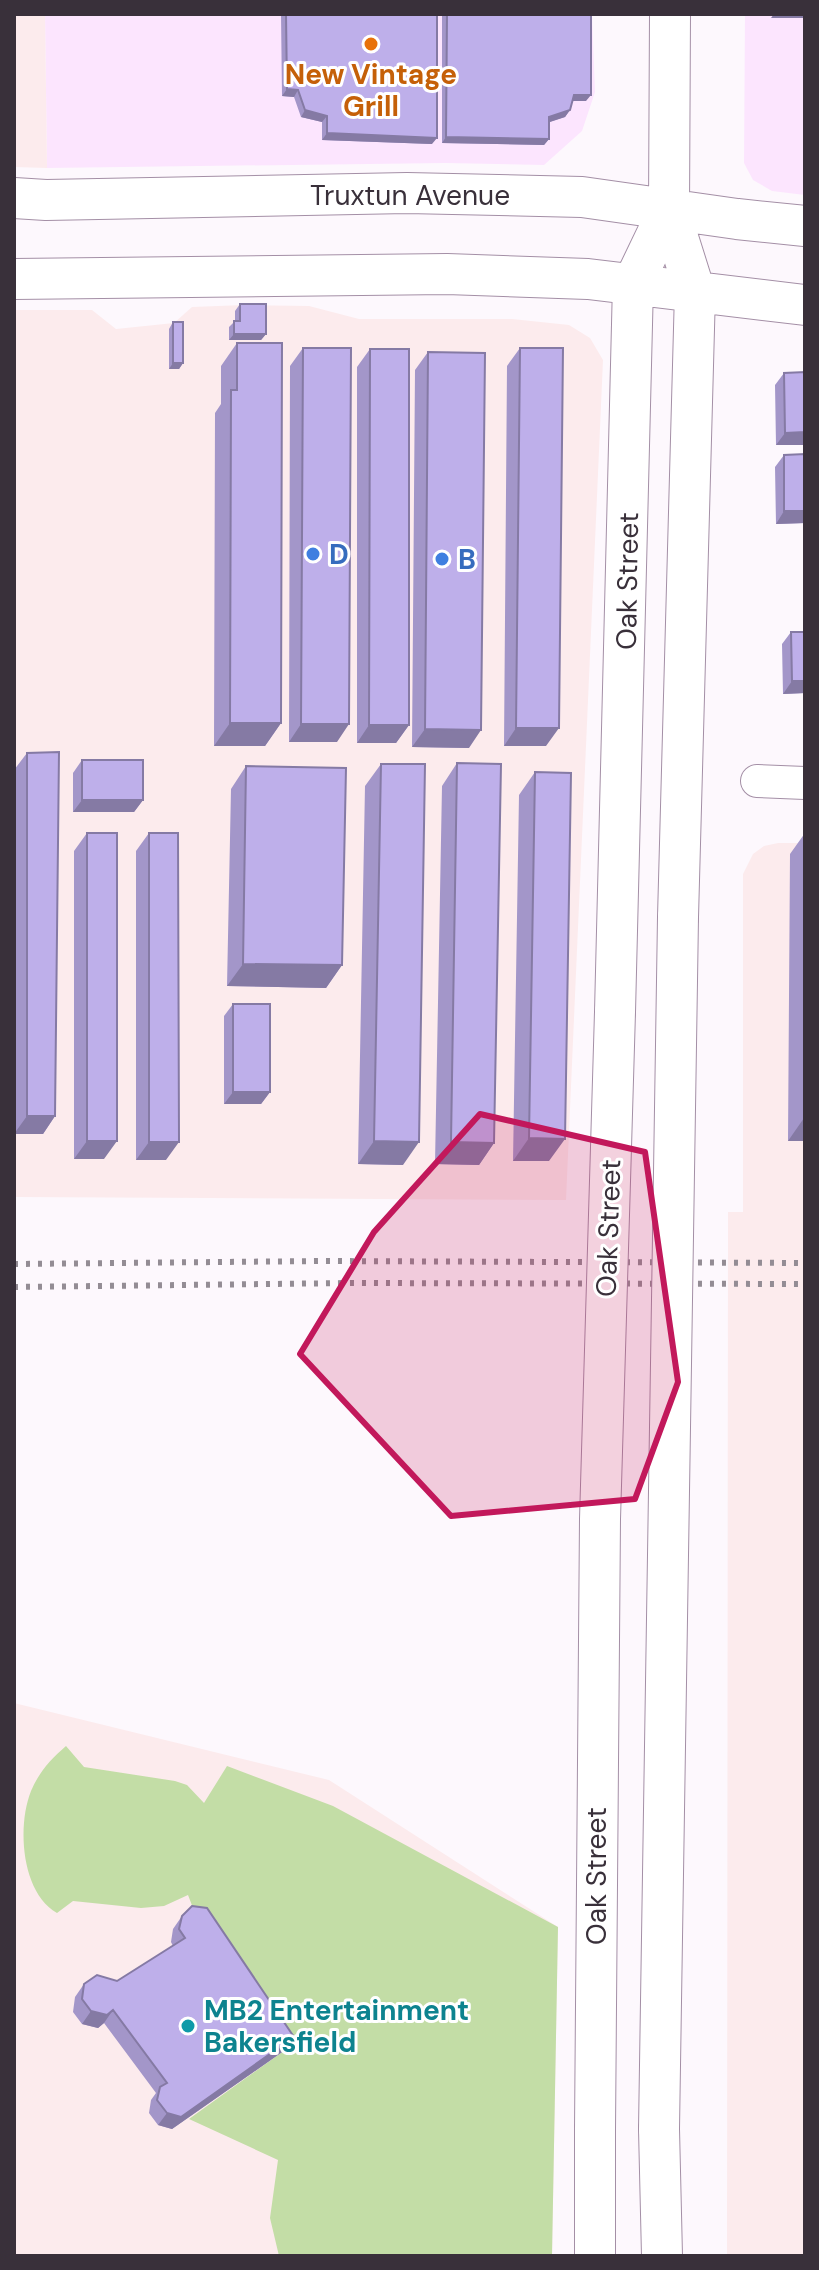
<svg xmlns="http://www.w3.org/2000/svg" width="819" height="2270" font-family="'DM Sans',sans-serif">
<rect width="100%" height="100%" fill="#fdf8fd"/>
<path fill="#fce5fe" d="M45,14H592L595,92L582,131L544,165L445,163L47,168Z
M745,14H805V195L772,191L753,180L744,163Z"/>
<path fill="#fcebed" d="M14,14H45L47,168L14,167Z
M244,305L309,306L359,319H512L569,325L590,338L603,360L566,1200L14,1197V310H92L116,329L174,323L192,307Z
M778,843H805V2256H727L728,1212H743V874L753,854L764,846Z
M14,1703L329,1780L558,1927L552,2256H14Z"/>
<path fill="#c3dda6" d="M66,1746L84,1767L175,1781L187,1785L204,1803L227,1766L333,1806L558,1927L552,2256H279L270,2218L278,2160L189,2119L285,2050L198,1921L188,1895L164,1906L141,1908L73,1901L57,1913C21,1892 17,1826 31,1791C39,1772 51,1759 66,1746Z"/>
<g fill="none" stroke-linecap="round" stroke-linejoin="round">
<g stroke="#a48fa6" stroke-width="34">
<path id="minor" d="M757,781L805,783"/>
</g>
<g stroke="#a48fa6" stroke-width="42">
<path id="major" d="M670,14L669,209L695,292L678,917
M14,198L46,200L407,193L582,197L737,219L805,226
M14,279L447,274L588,279L805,305
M615,1012L633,284L669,209
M659,2129L662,2256
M595,2256V2129"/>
</g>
<use href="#minor" stroke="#fff" stroke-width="32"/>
<use href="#major" stroke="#fff" stroke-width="40"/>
<path stroke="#938c94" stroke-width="6" stroke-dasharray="4 8" stroke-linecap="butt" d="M14,1264L322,1261L805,1263
M14,1287L352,1283L805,1284"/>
<g stroke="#a48fa6" stroke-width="42" stroke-linecap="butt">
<path id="major-bridge" d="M595,2129L600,1519L615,1012
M659,2129L678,917"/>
</g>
<use href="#major-bridge" stroke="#fff" stroke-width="40"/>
</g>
<path fill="#a396c9" d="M281,14H437L432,144L322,140V122L301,117L294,97L282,96Z
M442,14H591L586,101H572L570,110L565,117L549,122V139L544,145L442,143Z
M240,304L266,334L261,340H229V327L235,321V311Z
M173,322L183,363L179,369H169V329Z
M237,343L281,723L265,746H214L215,413L221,404V366Z
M303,348L337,742H289L290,366Z
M520,348L546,746H504L507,366Z
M370,349L409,725L396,743H357V367Z
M428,352L469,748L412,747L415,370Z
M805,372V445H776L775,385L784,373Z
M784,455L805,523L776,524L775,467Z
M791,632L805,693L783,694L782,644Z
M27,753L55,1116L43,1134H14V770Z
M82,760L143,800L134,812H73V773Z
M457,763L494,1143L479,1165L435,1164L442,786Z
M381,764L403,1165L358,1164L365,786Z
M246,766L342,965L326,988L227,986L231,789Z
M535,772L549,1161H513L519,795Z
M87,833L104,1159H74V851Z
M149,833L166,1160H136V851Z
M805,833V1141H788L790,854Z
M233,1004L270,1092L261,1104H224V1016Z
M182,1916L294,2037L285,2050L172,2129L158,2125L149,2113L151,2100L156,2093L104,2023L98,2028L82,2024L73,2012L75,1997L84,1984L117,1981L173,1946L171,1942L173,1929Z"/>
<path fill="#857aa4" d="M774,14H805V18H771Z
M287,89L298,90L294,97L282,96Z
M574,95H591L586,101H569Z
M305,110L327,116L322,122L301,117Z
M570,110L565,117L544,124L549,117Z
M327,133L437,138L432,144L322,140Z
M446,137L549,139L544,145L442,143Z
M234,334H266L261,340H229Z
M173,363H183L179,369H169Z
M805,432V445H776L785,433Z
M784,511H805V523L776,524Z
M792,681H805V693L783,694Z
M230,723H281L265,746H214Z
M301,724H349L337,742H289Z
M369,725H409L396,743H357Z
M516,728H559L546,746H504Z
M425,729L481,730L469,748L412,747Z
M82,800H143L134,812H73Z
M243,964L342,965L326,988L227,986Z
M233,1092H270L261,1104H224Z
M27,1116H55L43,1134H14Z
M804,1118H805V1141H788Z
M529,1138L565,1139L549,1161H513Z
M87,1141H117L104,1159H74Z
M374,1141L419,1142L403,1165L358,1164Z
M149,1142H179L166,1160H136Z
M451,1142L494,1143L479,1165L435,1164Z
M113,2010L104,2023L98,2028L82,2024L91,2011Z
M294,2037L285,2050L172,2129L158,2125L167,2113Z"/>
<path fill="#beafea" stroke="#857aa4" stroke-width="2" d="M286,14H437V138L327,133V116L305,110L298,90L287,89Z
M447,14H591V95H574L570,110L549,117V139L446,137Z
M240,304H266V334H234V321H240Z
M173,322H183V363H173Z
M237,343H282L281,723H230L231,390H237Z
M303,348H351L349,724H301Z
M520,348H563L559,728H516Z
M370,349H409V725H369Z
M428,352L485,353L481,730L425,729Z
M805,372V432L785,433L784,373Z
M805,454V511H784V455Z
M791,632H805V681H792Z
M59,752L55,1116H27V753Z
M82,760H143V800H82Z
M457,763L501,764L494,1143L451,1142Z
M381,764H425L419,1142L374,1141Z
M246,766L346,768L342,965L243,964Z
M535,772L571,773L565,1139L529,1138Z
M87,833H117V1141H87Z
M149,833H178L179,1142H149Z
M805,978V1118H804Z
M233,1004H270V1092H233Z
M192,1906L207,1908L294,2037L181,2117L167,2113L157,2100L160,2087L167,2083L113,2010L107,2015L91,2011L82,1999L84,1984L97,1975L117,1981L185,1938L179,1929L182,1916Z"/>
<path fill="#c2185b" fill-opacity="0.2" stroke="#c2185b" stroke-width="6" stroke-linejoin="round" d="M480,1114L645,1152L678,1382L635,1499L451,1516L300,1354L374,1232Z"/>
<circle fill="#e8710a" stroke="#fff" stroke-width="3" cx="371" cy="44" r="8"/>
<g fill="#3f7fe0" stroke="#fff" stroke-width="3">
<circle cx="313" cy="554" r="8"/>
<circle cx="442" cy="559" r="8"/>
</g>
<circle fill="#0f9aa8" stroke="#fff" stroke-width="3" cx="188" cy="2026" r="8"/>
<g text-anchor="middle" stroke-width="6" stroke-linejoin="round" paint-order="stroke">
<g font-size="28" font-weight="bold" fill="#c56008" stroke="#fff">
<text x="371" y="84">New Vintage<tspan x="371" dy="32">Grill</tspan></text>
</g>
<g font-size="28" fill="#39303a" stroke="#fff">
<text x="410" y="205">Truxtun Avenue</text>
<text transform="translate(627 581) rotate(-89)" y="10">Oak Street</text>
<text transform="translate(608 1228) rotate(-88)" y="10">Oak Street</text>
<text transform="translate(596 1876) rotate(-90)" y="10">Oak Street</text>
</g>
<g font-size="28" font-weight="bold" fill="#366cbe" stroke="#fff" text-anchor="start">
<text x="329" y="564">D</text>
<text x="458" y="569">B</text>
</g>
<g font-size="28" font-weight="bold" fill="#0d838f" stroke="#fff" text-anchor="start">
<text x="204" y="2020">MB2 Entertainment<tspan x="204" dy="32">Bakersfield</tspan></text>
</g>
</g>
<rect width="819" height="2270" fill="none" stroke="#39303a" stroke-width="32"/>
</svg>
